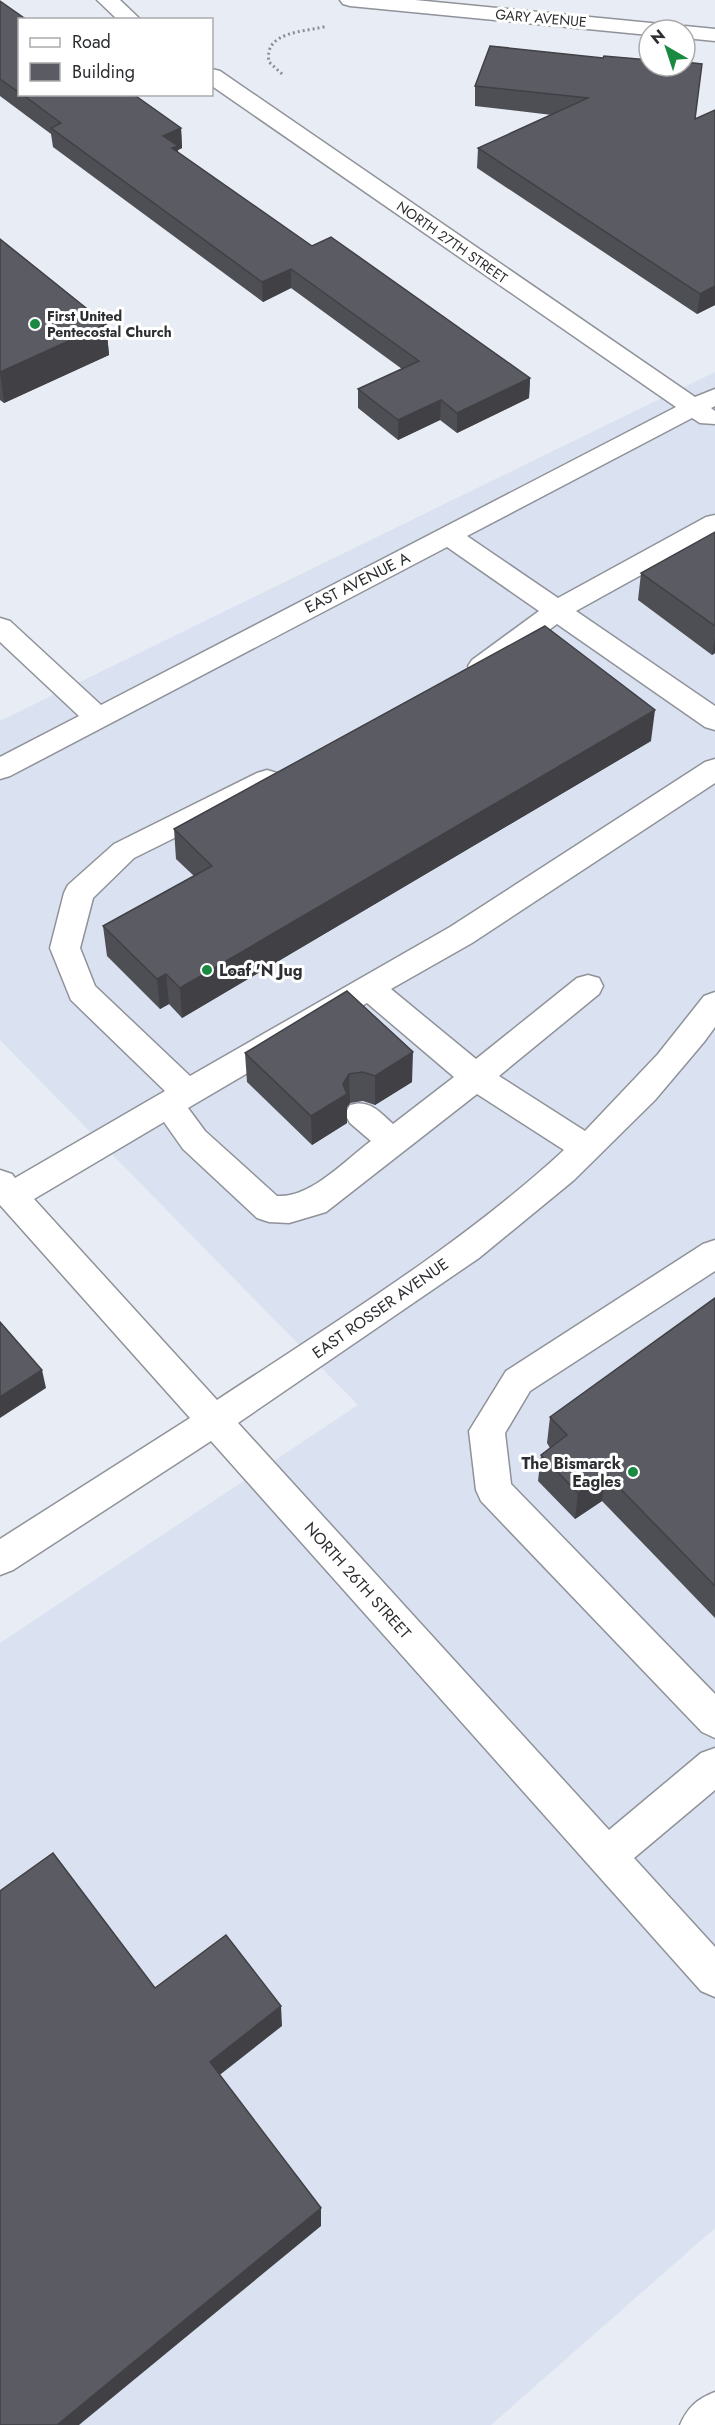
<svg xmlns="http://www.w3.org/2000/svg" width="715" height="2425" font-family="Jost,sans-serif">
<rect width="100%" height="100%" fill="#e8ecf4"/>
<path fill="#dae1f0" d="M715,372V2228L491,2425H0V1643L358,1405L0,1040V721Z"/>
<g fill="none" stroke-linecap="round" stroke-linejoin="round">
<g stroke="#8f9299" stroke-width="3">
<path id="minor" d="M97,0H120L141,20H118Z
M340,0H415L661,24L668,26L672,30H649V35L350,6L343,4Z
M685,26L715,29V41L685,38V30H676Z
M212,69L220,71L695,397L715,389V406L711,408L715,411V424L700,423L692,418L467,536L558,598L706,517L715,515V534L576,611L715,706V730L705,727L557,624L492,672L482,675L472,672L468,666L472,660L539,611L447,547L10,776L0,779V757L79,716L0,642V618L10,621L101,705L676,407L212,86Z
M715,759V783L472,943L391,989L476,1059L577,978L588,975L599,978L603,986L599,994L499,1076L585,1131L658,1054L704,996L715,992V1027L704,1042L655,1100L574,1180L479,1258L238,1423L609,1830L701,1753L715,1748V1790L634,1858L715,1947V1997L701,1991L211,1441L13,1570L0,1575V1539L190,1418L0,1205V1170L12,1174L15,1178L165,1091L71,1000L50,948L64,893L68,885L114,844L257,773L267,770L277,773L281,780L277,787L134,858L93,898L80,948L95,986L190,1076L450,927L705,762ZM367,1003L454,1077L393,1124C379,1111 369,1099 350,1105L345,1114L350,1123L371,1141C344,1161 311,1198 277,1196L205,1131L188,1108ZM477,1094L564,1150C460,1246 335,1322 217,1400L34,1199L164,1122L183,1149L257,1218L269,1222L289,1223L326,1212Z
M715,1240V1271L530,1391L505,1433L511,1484L715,1694V1738L702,1732L481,1501L476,1490L469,1431L506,1371L703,1244Z
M715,2392V2425H680C688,2407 697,2399 715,2392Z"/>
</g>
<path stroke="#8b8e93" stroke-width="3" stroke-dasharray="2 3" stroke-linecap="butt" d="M282,74L269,62C263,30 308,32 327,26"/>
<use href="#minor" fill="#fff" fill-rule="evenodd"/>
</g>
<path fill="#4e4f55" d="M0,1L20,20V94H133L181,128L182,148L178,150V153L312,246L530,378L529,398L457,433L440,420L398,440L358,408V389L402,369L291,288L263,302L53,147L51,134L0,96Z
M490,46L696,119L715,110V305L697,314L477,168L478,148L552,115L475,106V86Z
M0,239L106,324L109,355L4,403L0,400Z
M715,532V653L712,655L638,600L641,573Z
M651,741L182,1018L169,1004L160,1009L107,956L103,926L194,876L176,859L174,829Z
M347,991L412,1082L375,1105L363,1101L350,1103L347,1107V1123L312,1145L247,1082L245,1053Z
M715,1298V1618L602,1501L575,1519L538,1481L541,1455L550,1448L547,1443L550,1417Z"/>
<path fill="#404045" d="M181,128L182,148L178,150L179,166L163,136Z
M291,269V288L263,302L262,282Z
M715,286V305L697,314L700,294Z
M106,324L109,355L4,403L0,372Z
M530,378L529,398L457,433V413Z
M441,400L440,420L398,440V420Z
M715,638V653L712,655Z
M655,710L651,741L182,1018L180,988Z
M166,974L169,1004L160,1009L157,979Z
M413,1052L412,1082L375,1105V1076Z
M349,1074L350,1103L347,1107V1123L312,1145L311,1116Z
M42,1370L46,1388L0,1418V1397Z
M606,1474L602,1501L575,1519L578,1493Z
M281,2006L282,2026L212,2081L210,2062Z
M321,2208V2226L79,2425H57Z"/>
<path fill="#5b5c63" stroke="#404045" stroke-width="1.5" d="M0,1L27,20H20V93L0,79Z
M490,46L603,58L604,56L649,60V66H685V62L702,64L695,119L715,110V286L700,294L478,148L588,98L475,86Z
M22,94H133L181,128L163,136L178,146L172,148L312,246L331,237L530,378L457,413L441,400L398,420L358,389L419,361L291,269L262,282L51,128L61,123Z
M0,239L106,324L0,372Z
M715,532V626L641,573Z
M545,626L655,710L180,988L166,974L157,979L103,926L212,866L174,829Z
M347,991L413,1052L375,1076L363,1072L349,1074L343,1084L347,1094L311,1116L245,1053Z
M715,1298V1586L606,1474L578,1493L541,1455L567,1435L550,1417Z
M0,1322L42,1370L0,1397Z
M53,1853L155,1988L226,1935L281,2006L210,2062L321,2208L57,2425H0V1891Z"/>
<g fill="#1a8a42" stroke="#fff" stroke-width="2">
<circle cx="35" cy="324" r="6"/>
<circle cx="207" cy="970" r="6"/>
<circle cx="633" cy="1472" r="6"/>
</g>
<g text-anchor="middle" stroke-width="6" stroke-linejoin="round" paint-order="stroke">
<g font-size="14" fill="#2c2e31" stroke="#fff">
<text transform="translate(541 18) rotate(5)" y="5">GARY AVENUE</text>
<text transform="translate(452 242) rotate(35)" y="5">NORTH 27TH STREET</text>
</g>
<g font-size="14" font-weight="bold" fill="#2c2e31" stroke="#fff" text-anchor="start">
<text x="47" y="321">First United<tspan x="47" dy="16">Pentecostal Church</tspan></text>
</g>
<g font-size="16" fill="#2c2e31" stroke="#fff">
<text transform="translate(357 582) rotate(-27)" y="6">EAST AVENUE A</text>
<text transform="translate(380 1308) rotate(-35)" y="6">EAST ROSSER AVENUE</text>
<text transform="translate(358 1580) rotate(48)" y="6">NORTH 26TH STREET</text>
</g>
<g font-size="16" font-weight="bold" fill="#2c2e31" stroke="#fff" text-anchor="start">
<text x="219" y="976">Loaf 'N Jug</text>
<text x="621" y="1469" text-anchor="end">The Bismarck<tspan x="621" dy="18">Eagles</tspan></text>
</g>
</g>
<rect x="18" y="18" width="195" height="78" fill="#ffffff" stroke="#ababad" stroke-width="1.5"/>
<rect x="30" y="38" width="30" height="9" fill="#ffffff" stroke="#ababad" stroke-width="1.5"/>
<text x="72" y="48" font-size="18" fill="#2c2e31">Road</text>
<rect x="30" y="63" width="30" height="18" fill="#5b5c63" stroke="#ababad" stroke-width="1.5"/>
<text x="72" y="78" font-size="18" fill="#2c2e31">Building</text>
<g transform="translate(667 48) rotate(321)"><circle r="28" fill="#ffffff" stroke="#ababad" stroke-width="1.5"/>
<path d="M0-4.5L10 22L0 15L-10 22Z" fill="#1a8a42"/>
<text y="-9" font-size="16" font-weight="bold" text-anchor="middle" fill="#2c2e31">N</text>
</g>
</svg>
